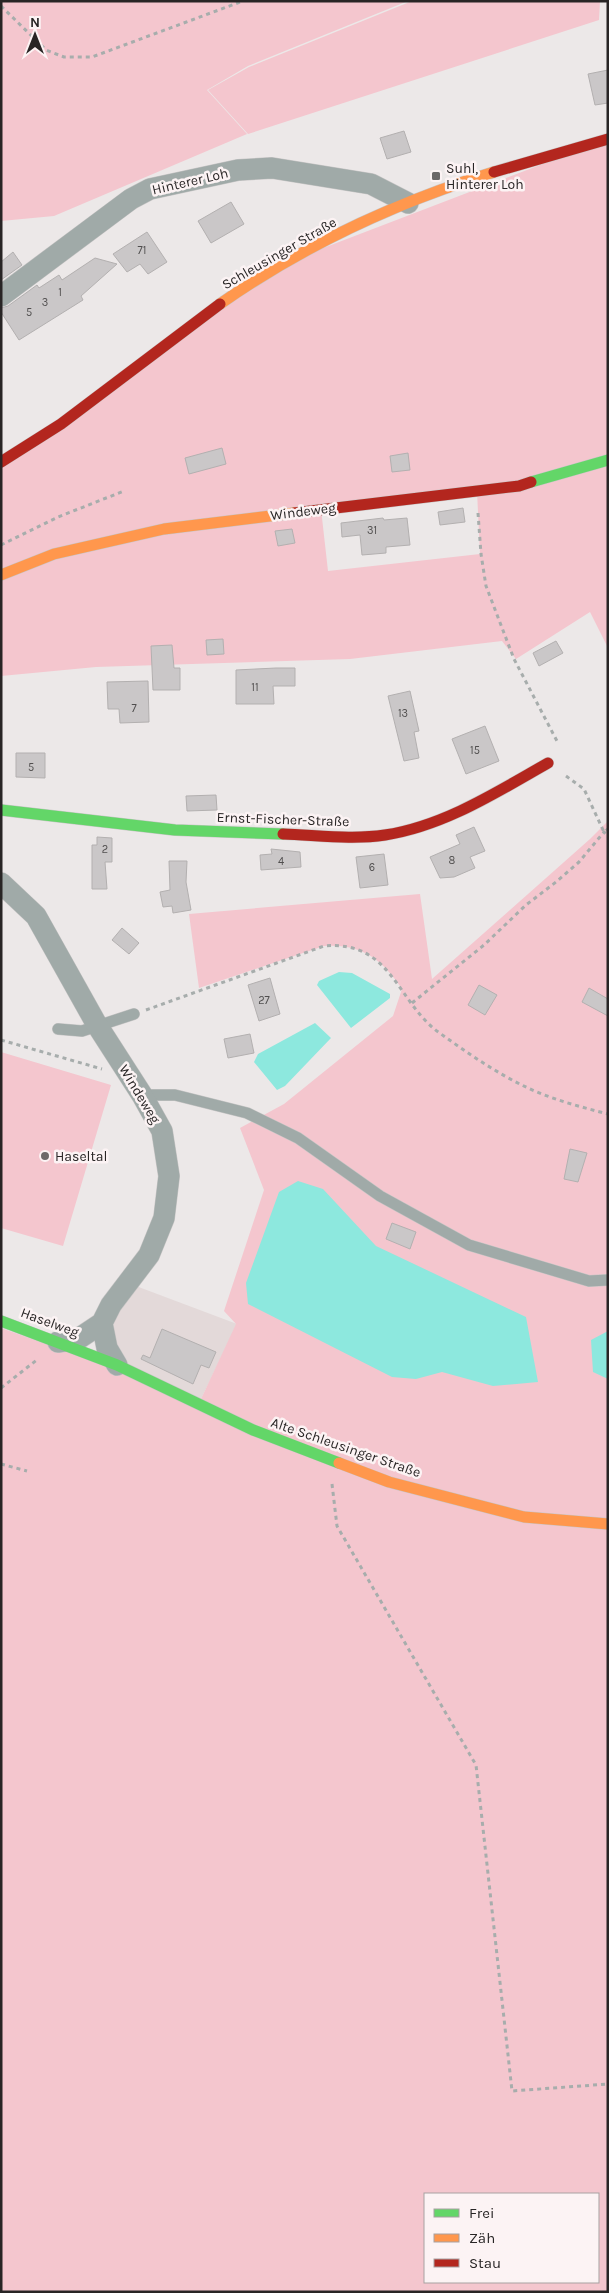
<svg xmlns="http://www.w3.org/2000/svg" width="609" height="2293" font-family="Karla,sans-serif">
<rect width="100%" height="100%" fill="#ece8e8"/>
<path fill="#e3d9d9" d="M136,1286L237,1324L200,1401L128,1367L109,1330L112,1318Z"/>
<path fill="#f4c6ce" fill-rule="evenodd" d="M1,1H408L248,66L207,90L247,134L54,216L1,221Z
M412,1H600L599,20L248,134L208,90L249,67Z
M608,139V648L590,612L516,659L502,641L350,659L96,667L1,676V462L292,260ZM477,491L480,554L328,571L321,509Z
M608,821V2292H1V1328L201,1399L236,1324L224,1311L264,1190L240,1128L284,1104L393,1016L402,989C382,959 361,943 324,946L199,988L189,914L420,894L432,979L590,839ZM425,2194H598V2282H425Z
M1,1052L111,1085L63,1246L1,1228Z"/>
<path fill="#8de8de" d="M339,972L352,973L390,994V998L351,1028L317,985L319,981Z
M315,1023L331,1038L285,1086L277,1090L254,1062L258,1054Z
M298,1181L323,1189L376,1246L526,1317L538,1382L493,1386L442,1372L416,1379L392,1377L248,1304L246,1283L279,1192Z
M608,1331V1379L593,1372L591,1340Z"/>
<path fill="#cac7c8" stroke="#b3b0b0" d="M608,70V103L595,105L588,74Z
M404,131L411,152L387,159L380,138Z
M231,202L244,224L211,243L198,221Z
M147,232L167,262L148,274L140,264L127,272L113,254Z
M13,252L22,265L1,280V262Z
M95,258L117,264L81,296L83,300L19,340L1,312V308L8,306L37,285L39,288L59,275L62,280Z
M222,448L226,464L189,474L185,458Z
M408,453L410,470L392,472L390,456Z
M463,508L465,522L440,525L438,512Z
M383,518L384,520L407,518L410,545L386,547V553L362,555L360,535L342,537L341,523Z
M292,529L295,543L278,546L275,531Z
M223,639L224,654L207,655L206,640Z
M556,641L563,653L539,666L533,653Z
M172,645L174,668H180V690H153L151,646Z
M276,668H295V686H273L274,704H236V670Z
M148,681L149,722L120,723L119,709H108L107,682Z
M410,691L419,731L414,732L419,758L404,761L388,696Z
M485,726L499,761L466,774L452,739Z
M16,753H45V778L16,777Z
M216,795L217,810L187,811L186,796Z
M474,827L485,851L470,857L475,868L454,877L440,878L430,857L460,844L456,835Z
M97,837L112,838V862H105L107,889H92V845H97Z
M271,849L300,852L301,867L261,870L260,855L272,854Z
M384,854L388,885L360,888L356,857Z
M169,861H187L186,882L191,910L173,913L172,906L163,907L160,892L170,890Z
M122,928L139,943L129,954L112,940Z
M270,978L280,1014L259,1021L248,985Z
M479,985L497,995L485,1015L468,1005Z
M589,988L608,999V1016L582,1002Z
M250,1034L254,1053L228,1058L224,1039Z
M570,1149L587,1153L578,1182L564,1179Z
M392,1223L416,1232L410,1249L386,1239Z
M162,1329L216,1352L209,1368L201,1365L193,1384L141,1359L143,1355L150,1358Z"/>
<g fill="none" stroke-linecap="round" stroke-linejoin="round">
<g stroke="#c8c6c6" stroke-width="12">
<path id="lane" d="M58,1029L82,1031L134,1014
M142,1095H175L247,1113L298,1138L380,1196L469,1245L589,1281L608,1280"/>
</g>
<g stroke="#c8c6c6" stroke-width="22">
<path id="street" d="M1,296L131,199L150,189L238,170L272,168L371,184L408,203
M1,883L36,916L97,1025L142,1095L162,1131L169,1176L164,1218L149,1255L111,1305L102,1323L78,1339L58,1342
M102,1323L107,1348L117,1365"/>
</g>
<g stroke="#c8c6c6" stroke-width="12">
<path id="fast" d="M531,482L608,460
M1,810L175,830L283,834
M1,1321L117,1365L253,1430L339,1463"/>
</g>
<g stroke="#c8c6c6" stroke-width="12">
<path id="slow" d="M220,304C304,245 397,202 494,172
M1,575L54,554L164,529L294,513
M339,1463L389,1482L524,1517L608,1524"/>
</g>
<g stroke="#c8c6c6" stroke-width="12">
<path id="jam" d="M494,172L608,139
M1,462L61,424L220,304
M294,513L519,486L531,482
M283,834C316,835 352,840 385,835C444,826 497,792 548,763"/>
</g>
<path stroke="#a7adac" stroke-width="3" stroke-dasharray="4 4" stroke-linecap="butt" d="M1,6L46,50L64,57H92L243,1
M478,513L481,554L486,586L514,659L558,743
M1,545L58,517L124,491
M566,776L584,789L604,832L608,829
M412,1003L484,945L526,905L556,882L579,862L604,832L608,837
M146,1010L324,946C393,940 396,1003 441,1034C469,1054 498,1074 528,1088C554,1100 581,1107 608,1114
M1,1040L102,1069
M1,1388L38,1359
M1,1464L27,1471
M332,1484L337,1526L476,1765L512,2091L608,2084"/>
<use href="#lane" stroke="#a0aaa8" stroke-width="11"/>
<use href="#street" stroke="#a0aaa8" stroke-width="21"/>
<use href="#fast" stroke="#63d668" stroke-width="11"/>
<use href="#slow" stroke="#ff974d" stroke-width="11"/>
<use href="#jam" stroke="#b3261e" stroke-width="11"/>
</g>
<g fill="#6d6969" stroke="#fcf3f4" stroke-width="2">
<rect x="431" y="171" width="10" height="10" rx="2.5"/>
<circle cx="45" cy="1156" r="5"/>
</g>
<g text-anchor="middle" stroke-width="5" stroke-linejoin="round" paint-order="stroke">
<g font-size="11" fill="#504e4e">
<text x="142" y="254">71</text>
<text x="60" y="296">1</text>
<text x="45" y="306">3</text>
<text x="29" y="316">5</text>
<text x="372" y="534">31</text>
<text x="255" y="691">11</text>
<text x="134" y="712">7</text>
<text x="403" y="717">13</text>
<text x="475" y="754">15</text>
<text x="31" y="771">5</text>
<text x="105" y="853">2</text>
<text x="452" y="864">8</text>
<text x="281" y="865">4</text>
<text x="372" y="871">6</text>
<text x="264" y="1004">27</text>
</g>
<g font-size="14" fill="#282525" stroke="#fcf3f4" text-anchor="start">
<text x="446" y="173">Suhl,<tspan x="446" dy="16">Hinterer Loh</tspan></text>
<text x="55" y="1161">Haseltal</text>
</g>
<g font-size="14" fill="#282525" stroke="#fcf3f4">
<text transform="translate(190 181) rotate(-13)" y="5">Hinterer Loh</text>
<text transform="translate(279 253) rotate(-30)" y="5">Schleusinger Straße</text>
<text transform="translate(303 511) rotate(-7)" y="5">Windeweg</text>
<text transform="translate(283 819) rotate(2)" y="5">Ernst-Fischer-Straße</text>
<text transform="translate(140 1094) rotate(59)" y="5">Windeweg</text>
<text transform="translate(50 1322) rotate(20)" y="5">Haselweg</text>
<text transform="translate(346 1447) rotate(19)" y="5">Alte Schleusinger Straße</text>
</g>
</g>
<rect width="609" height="2293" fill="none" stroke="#282525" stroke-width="5"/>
<rect x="424" y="2193" width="175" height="90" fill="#fcf3f4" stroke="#a7a1a1"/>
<rect x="434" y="2209" width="25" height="8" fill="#63d668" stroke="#a7a1a1"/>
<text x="469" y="2218" font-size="15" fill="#282525">Frei</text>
<rect x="434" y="2234" width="25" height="8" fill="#ff974d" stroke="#a7a1a1"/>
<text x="469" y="2243" font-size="15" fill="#282525">Zäh</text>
<rect x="434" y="2259" width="25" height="8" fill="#b3261e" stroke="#a7a1a1"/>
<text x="469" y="2268" font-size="15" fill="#282525">Stau</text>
<g transform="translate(35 35)" stroke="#fcf3f4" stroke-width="4" paint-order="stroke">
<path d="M0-4L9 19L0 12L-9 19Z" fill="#282525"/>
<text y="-8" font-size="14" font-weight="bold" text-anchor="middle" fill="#282525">N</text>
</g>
</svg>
